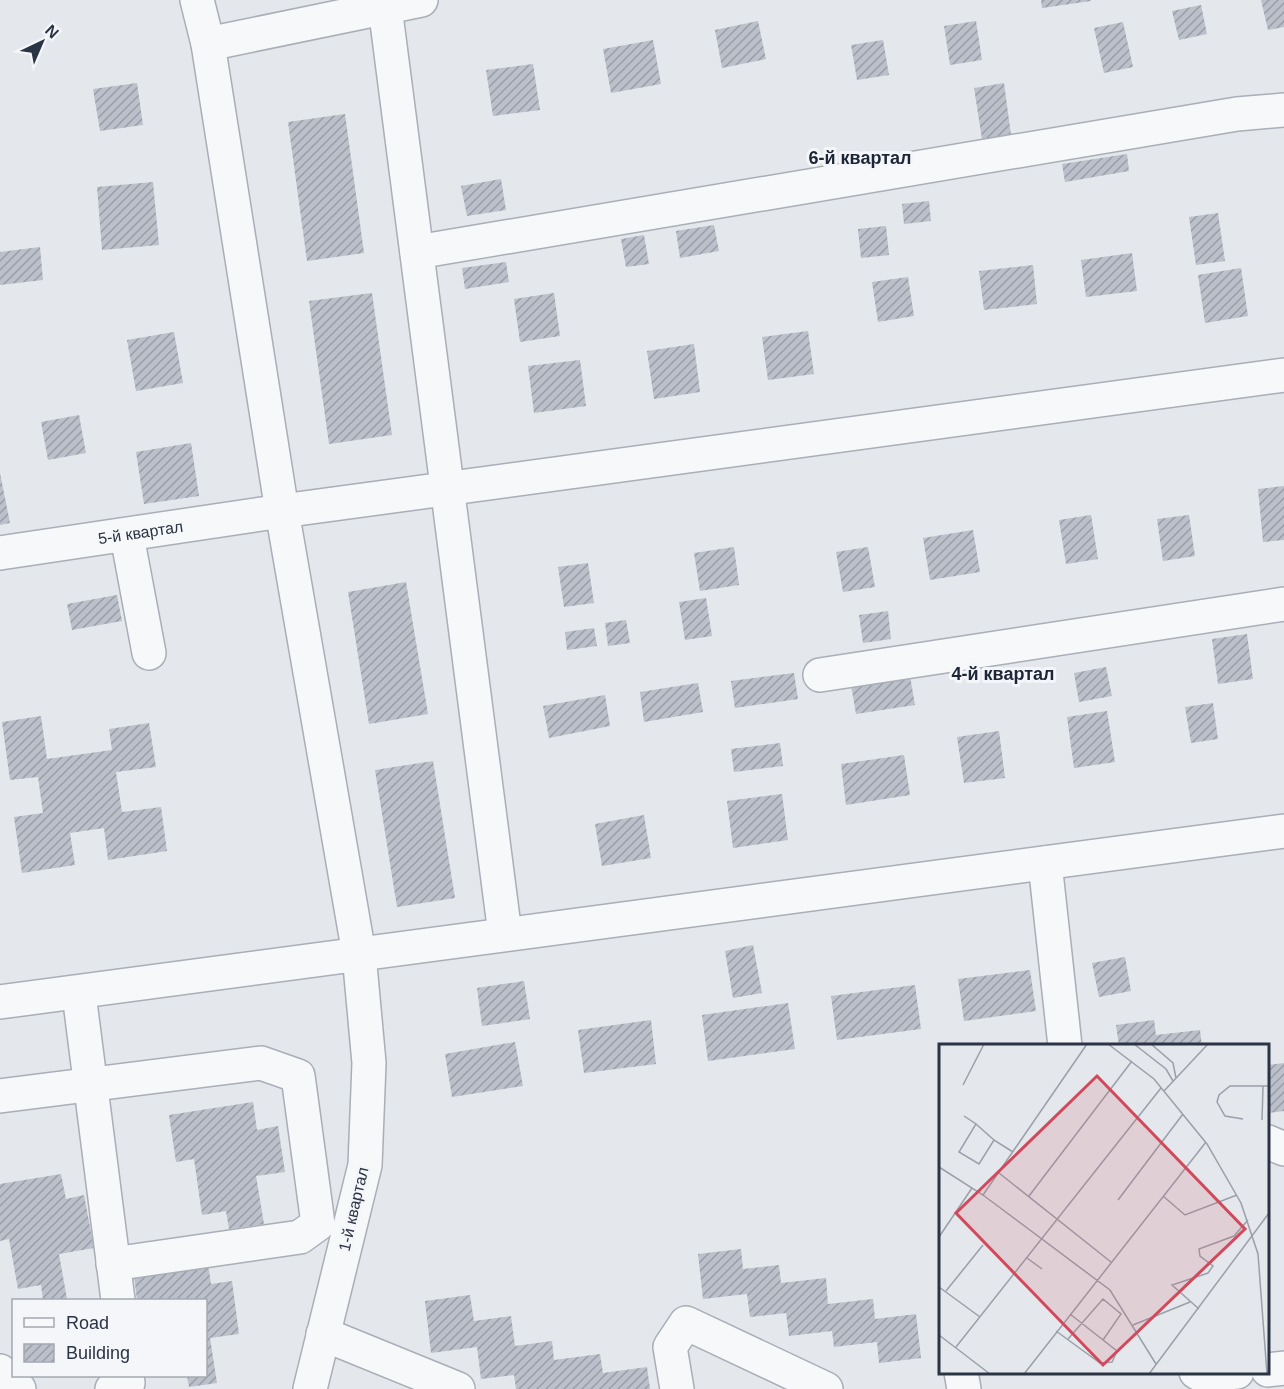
<svg xmlns="http://www.w3.org/2000/svg" width="1284" height="1389" font-family="Helvetica,sans-serif">
<defs>
<pattern id="building-hatch" width="6" height="6" patternUnits="userSpaceOnUse" patternTransform="scale(1.5)"><rect width="6" height="6" fill="#bbc0ca"/><path d="M-1 1l2-2M0 6l6-6M5 7l2-2" fill="none" stroke="#989da6"/></pattern>
</defs>
<rect width="100%" height="100%" fill="#e4e7ec"/>
<path fill="url(#building-hatch)" d="M1041,0H1091V1L1042,8Z
M1261,0H1284V27L1268,30Z
M1201,5L1207,34L1179,40L1172,11Z
M758,21L766,59L722,68L715,30Z
M976,21L982,60L950,65L944,26Z
M1123,22L1133,67L1104,73L1094,28Z
M653,40L661,84L611,93L603,49Z
M883,40L889,75L857,80L851,45Z
M533,64L540,110L493,116L486,70Z
M137,83L143,125L100,131L93,89Z
M1004,83L1011,135L982,139L974,88Z
M345,114L364,253L307,261L288,122Z
M1127,154L1129,171L1065,182L1062,164Z
M501,179L506,210L467,216L461,186Z
M153,182L159,245L102,250L97,187Z
M929,201L931,221L904,224L902,204Z
M1218,213L1225,261L1196,265L1189,217Z
M714,225L719,251L680,258L676,231Z
M886,226L889,255L861,258L858,229Z
M644,235L649,264L626,267L621,239Z
M40,247L43,280L0,285V252Z
M1132,253L1137,291L1086,297L1081,260Z
M506,262L509,282L465,289L462,268Z
M1033,265L1037,304L984,310L979,271Z
M1241,268L1248,316L1205,323L1198,275Z
M908,277L914,316L878,322L872,282Z
M372,293L392,435L329,444L309,301Z
M554,293L560,336L520,342L514,299Z
M808,331L814,374L768,380L762,337Z
M174,332L183,383L136,391L127,340Z
M694,344L700,392L654,399L647,351Z
M580,360L586,406L534,413L528,366Z
M79,415L86,453L48,460L41,422Z
M191,443L199,496L144,504L136,452Z
M0,473L10,523L0,525Z
M1284,486V540L1263,542L1258,489Z
M1091,515L1098,559L1066,564L1059,520Z
M1189,515L1195,556L1163,561L1157,519Z
M973,530L980,572L930,580L923,538Z
M734,547L739,585L700,591L694,553Z
M868,547L875,587L843,592L836,552Z
M588,563L594,603L564,607L558,567Z
M406,582L428,714L369,724L348,592Z
M117,595L122,621L72,630L67,604Z
M706,598L712,636L685,640L679,602Z
M888,611L891,639L863,643L859,615Z
M626,620L630,643L608,646L605,623Z
M594,628L597,646L567,650L565,632Z
M1247,634L1253,679L1218,684L1212,639Z
M1106,667L1112,696L1079,702L1074,673Z
M794,673L798,699L735,708L731,681Z
M910,676L915,705L856,714L851,685Z
M698,683L703,712L644,722L640,692Z
M605,695L610,726L549,738L543,706Z
M1213,703L1218,739L1191,743L1185,707Z
M1107,711L1115,762L1074,768L1067,717Z
M41,716L47,759L112,750L109,729L149,723L156,767L116,772L122,812L161,807L167,851L108,860L104,828L70,833L75,865L22,873L14,817L43,813L38,777L10,780L2,722Z
M999,731L1005,778L964,783L957,737Z
M780,743L783,766L734,772L731,749Z
M904,755L910,795L846,805L841,764Z
M433,761L455,898L397,907L375,770Z
M782,794L788,840L733,848L727,801Z
M644,815L651,858L602,866L595,824Z
M753,945L762,993L733,998L725,951Z
M1125,957L1131,991L1099,997L1092,963Z
M1030,970L1036,1011L964,1021L958,979Z
M524,981L530,1019L482,1026L477,988Z
M915,985L921,1029L837,1040L831,996Z
M788,1003L795,1049L708,1061L702,1015Z
M651,1020L656,1064L584,1073L578,1030Z
M1154,1020L1156,1035L1200,1030L1202,1046H1119L1116,1025Z
M515,1042L523,1086L452,1097L445,1054Z
M1284,1063V1111L1268,1113V1065Z
M253,1102L257,1130L278,1126L285,1172L256,1176L264,1224L229,1229L226,1211L202,1215L194,1159L176,1162L169,1115Z
M61,1174L66,1199L84,1195L94,1248L59,1254L67,1299L43,1300L41,1285L18,1289L9,1239L0,1241V1184Z
M741,1249L743,1269L779,1265L781,1283L826,1278L828,1304L873,1299L875,1319L916,1314L921,1358L879,1363L877,1342L834,1347L832,1331L789,1336L786,1313L750,1317L747,1294L703,1299L698,1254Z
M208,1264L211,1284L232,1281L239,1334L210,1338L217,1383L189,1387L187,1376H206V1300H137L134,1276Z
M470,1295L474,1321L511,1316L515,1346L552,1341L554,1360L600,1354L603,1373L647,1367L650,1389H516L514,1375L481,1379L477,1347L431,1353L425,1301Z"/>
<g fill="none" stroke-linecap="round" stroke-linejoin="round">
<g stroke="#a9aeb7" stroke-width="36">
<g id="minor">
<path d="M197,0L208,44L282,511L359,954L369,1063L365,1165L310,1389"/>
<path d="M385,7L505,934"/>
<path d="M208,44L421,0"/>
<path d="M417,252L1237,114L1284,110"/>
<path d="M127,536L149,653"/>
<path id="s1" d="M0,553L282,511L1284,375"/>
<path d="M820,675L1284,604"/>
<path d="M1045,863L1065,1046"/>
<path d="M79,994L118,1300"/>
<path d="M0,1002L1284,831"/>
<path d="M0,1096L261,1063L298,1076L318,1224L300,1237L113,1264"/>
<path d="M1268,1142L1284,1149"/>
<path d="M323,1334L458,1389"/>
<path d="M1268,1370L1284,1368"/>
<path d="M0,1371L19,1389"/>
<path d="M961,1372L964,1389"/>
<path d="M1196,1372L1203,1376L1237,1372"/>
<path d="M112,1389L128,1383L127,1376"/>
<path d="M677,1389L670,1347L686,1323L826,1389"/>
</g>
</g>
<use href="#minor" stroke="#f7f8fa" stroke-width="33"/>
</g>
<g text-anchor="middle" stroke-width="6" stroke-linejoin="round" paint-order="stroke">
<g font-size="16" fill="#2b3445" stroke="#f4f6f9">
<text dy="6" stroke="none"><textPath href="#s1" startOffset="142">5-й квартал</textPath></text>
<text transform="translate(353 1209) rotate(-77)" y="6">1-й квартал</text>
</g>
<g font-size="18" font-weight="bold" fill="#1d2536" stroke="#f4f6f9">
<text x="860" y="164">6-й квартал</text>
<text x="1003" y="680">4-й квартал</text>
</g>
</g>
<g transform="translate(939 1044)">
<rect width="330" height="330" fill="#e4e7ec"/>
<path fill="none" stroke="#9a9fa9" stroke-width="1.5" d="M169,0L215,35L268,100L302,159L319,210L328,330M195,0L227,25L234,37M212,0L234,19L237,34M24,41L45,0M225,47L269,0M25,72L37,80L20,108L40,120L55,96L74,108M304,75L286,72L278,58L280,51L291,42H330M323,76L324,42M37,80L55,96M0,123L44,151L171,246L217,320M60,129L172,218M44,151L148,0M90,152L193,17M224,152L246,171L298,151M179,156L244,70M0,193L33,144M88,214L103,225M0,243L41,273M7,247L44,201M260,265L233,241L269,229L274,222L261,212L260,205L295,192L309,176M194,281L251,258M117,287L161,319L173,318L178,307L131,270M0,291L51,330M129,295L164,255L182,270L164,296M17,303L222,44M85,330L267,98M210,330L330,169"/>
<path fill="#d1495b" fill-opacity="0.15" stroke="#d1495b" stroke-width="3" d="M158,32L306,185L164,321L17,169Z"/>
<rect width="330" height="330" fill="none" stroke="#2b3445" stroke-width="3"/>
</g>
<rect x="12" y="1299" width="195" height="78" fill="#f4f6f9" stroke="#a4a8b1" stroke-width="1.5"/>
<rect x="24" y="1318" width="30" height="9" fill="#f7f8fa" stroke="#a4a8b1" stroke-width="1.5"/>
<text x="66" y="1329" font-size="18" fill="#2b3445">Road</text>
<rect x="24" y="1344" width="30" height="18" fill="url(#building-hatch)" stroke="#a4a8b1" stroke-width="1.5"/>
<text x="66" y="1359" font-size="18" fill="#2b3445">Building</text>
<g transform="translate(42 42) rotate(44)" stroke="#f4f6f9" stroke-width="4.5" paint-order="stroke">
<path d="M0-4.5L10 22L0 15L-10 22Z" fill="#2b3445"/>
<text y="-9" font-size="16" font-weight="bold" text-anchor="middle" fill="#2b3445">N</text>
</g>
</svg>
